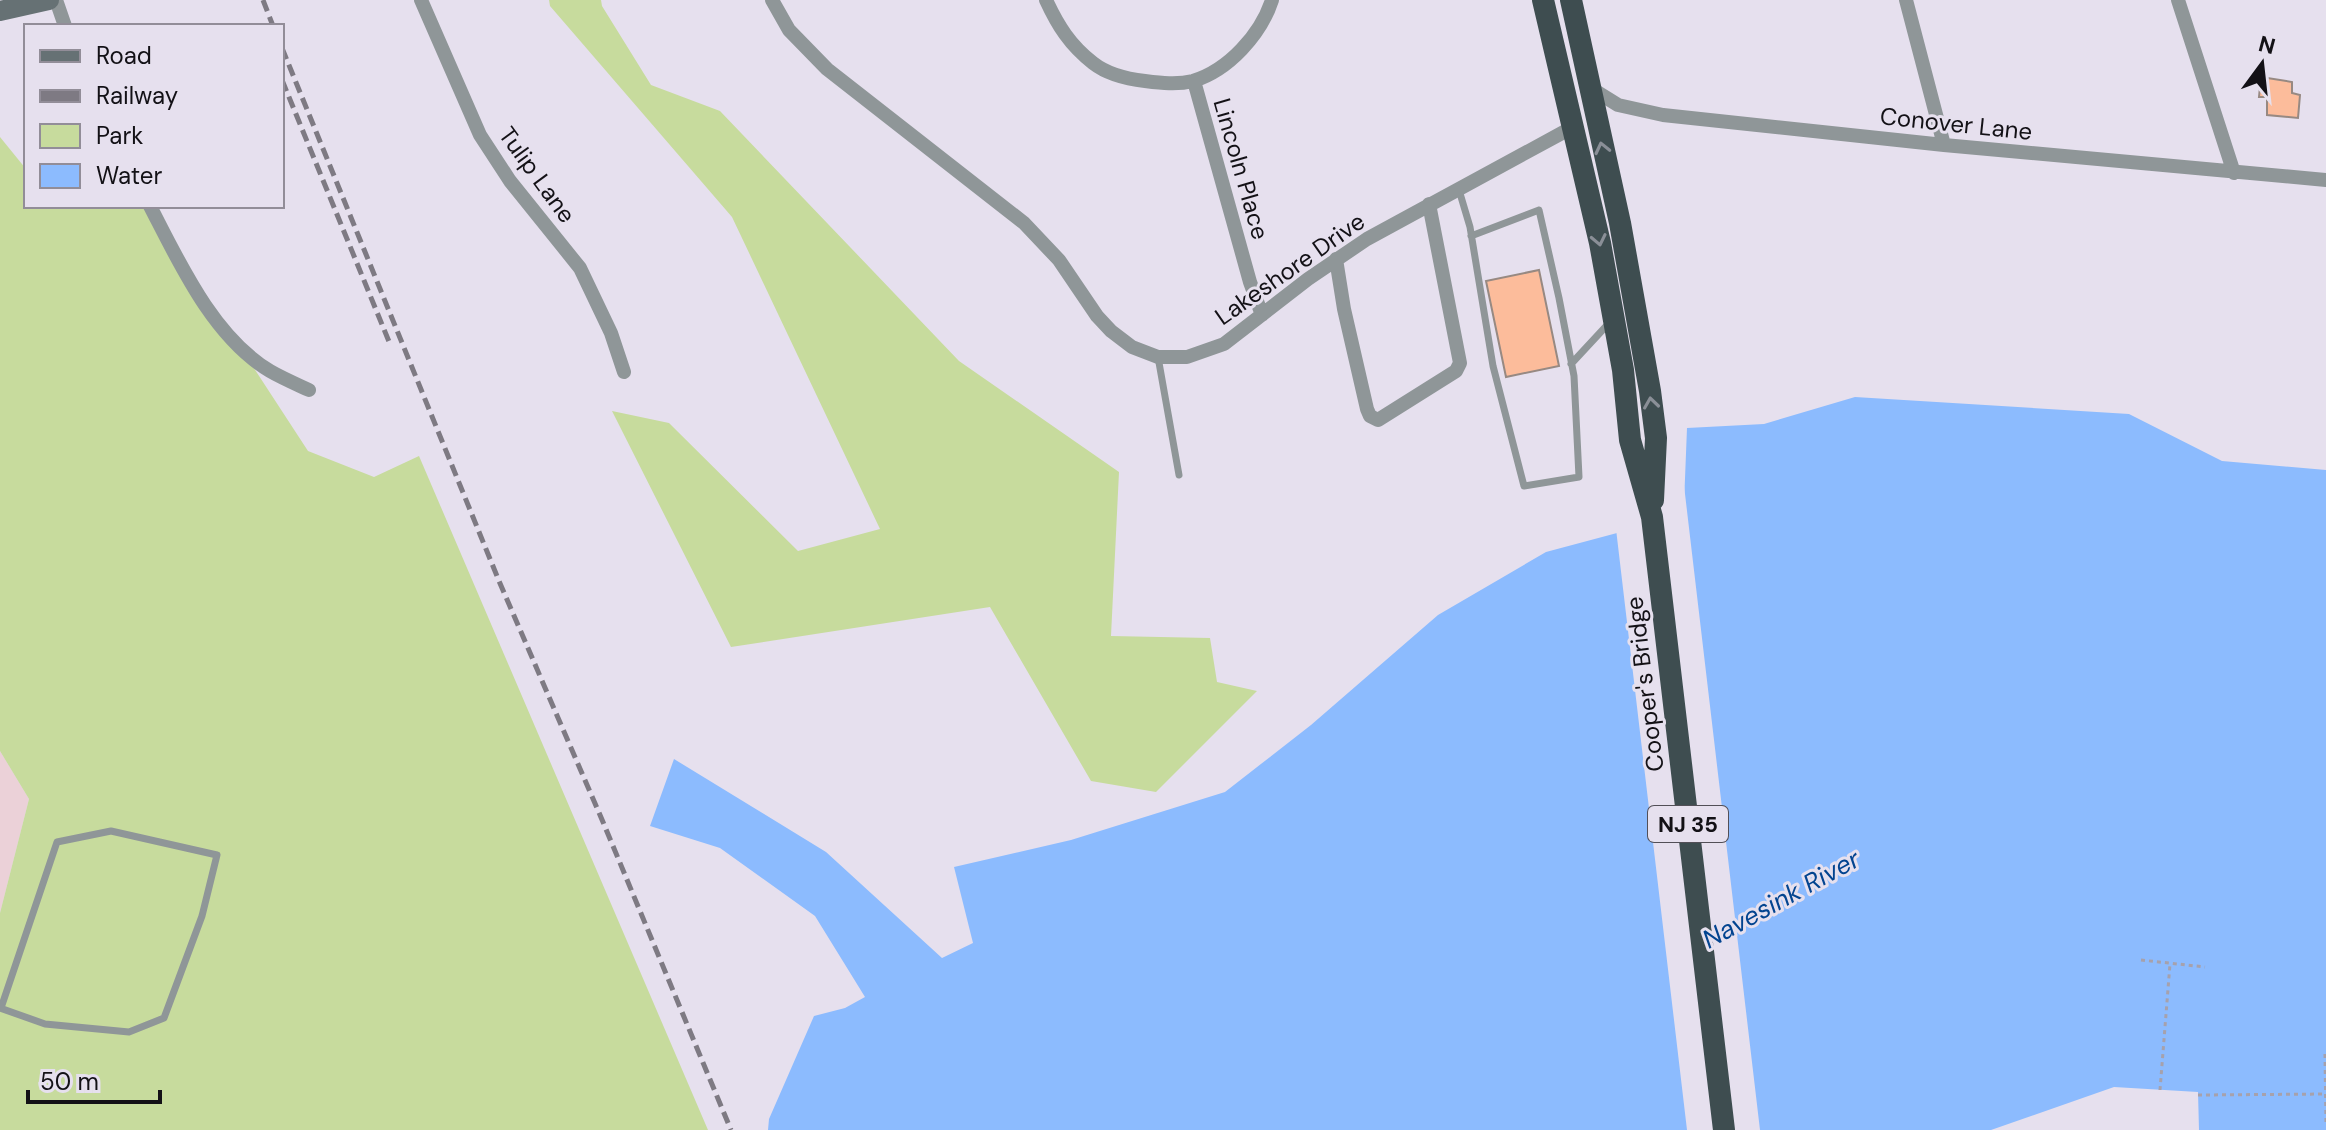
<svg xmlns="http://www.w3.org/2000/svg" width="2326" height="1130" font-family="'DM Sans',sans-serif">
<rect width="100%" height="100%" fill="#e6e0ee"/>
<path fill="#ebd1d8" d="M0,751L29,799L0,913Z"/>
<path fill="#c7db9d" d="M549,0H601L602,6L651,85L720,111L959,361L1119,472L1111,636L1210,638L1217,682L1257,691L1156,792L1091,781L990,607L731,647L612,411L669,423L798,551L880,529L732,217L550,6Z
M0,137L26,169V206H148L308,451L374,477L419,456L708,1130H0V913L29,799L0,751Z"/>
<path fill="#8cbbfe" d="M1855,397L2129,414L2222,461L2326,470V1130H2199L2198,1092L2114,1087L1991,1130H768L769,1119L814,1016L845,1008L865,997L815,916L720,848L650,826L674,759L826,852L942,958L973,943L954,867L1071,840L1225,792L1311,725L1438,615L1546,552L1632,529L1684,504L1687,428L1764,424Z"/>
<path fill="#e6e0ee" d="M1681,477H1683L1760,1130H1687L1616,529L1630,525L1680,501Z"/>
<path fill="#fcbc9b" stroke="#978982" stroke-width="2" d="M2261,77L2292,82V93L2300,95L2298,118L2267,115V97H2259Z
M1539,270L1559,366L1506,377L1486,281Z"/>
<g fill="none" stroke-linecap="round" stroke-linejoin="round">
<path stroke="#a6a1ac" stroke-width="3" stroke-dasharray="4 4" stroke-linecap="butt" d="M2141,960L2205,967
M2325,1054L2326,1124
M2160,1090L2170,964
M2198,1095L2326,1094"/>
<path stroke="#8f9698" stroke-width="7" d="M1459,190L1470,227L1493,366L1524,486L1579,477L1574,376L1559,298L1539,210L1471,236
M1158,357L1179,475
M1571,364L1610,322
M0,1008L45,1024L129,1032L164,1018L202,916L217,855L111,831L57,842L1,1008"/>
<path stroke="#8f9698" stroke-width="14" d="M56,0L65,26
M421,0L480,135L510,181L580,268L611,333L624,372
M772,0L789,30L827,69L1024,223L1059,260L1097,316L1111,331L1132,347L1158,357H1187L1224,344L1308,279L1367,239L1573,127
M1046,0C1058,26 1070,45 1093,63C1107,74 1127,79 1145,81C1161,83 1177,85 1193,81C1229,70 1261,34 1272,0
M1906,0L1944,145
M2178,0L2234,173
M1194,81L1250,282L1262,315
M1589,87L1618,105L1663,115L1944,145L2326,180
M150,206C179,262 213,337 270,371C282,378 296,384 309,390
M1336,259L1344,309L1367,409L1370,416L1378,420L1456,371L1460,363L1429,204"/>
<path stroke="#667174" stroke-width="20" d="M0,11L49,0"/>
<path stroke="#3e4d50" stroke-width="22" d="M1543,0L1600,243L1623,370L1630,440L1652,517L1724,1130
M1571,0L1620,223L1650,391L1656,438L1653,500"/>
<path stroke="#7e7a83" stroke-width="5" stroke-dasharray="12 6" stroke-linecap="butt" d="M263,0L273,26
M282,48L499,581L603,822L731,1130
M282,80L390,344"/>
</g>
<defs><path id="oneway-chevron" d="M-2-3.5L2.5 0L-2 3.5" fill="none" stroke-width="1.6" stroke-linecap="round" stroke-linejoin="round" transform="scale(2)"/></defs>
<g stroke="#8a8f97">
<use href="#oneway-chevron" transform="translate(1602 148) rotate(-103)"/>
<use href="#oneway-chevron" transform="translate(1599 240) rotate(78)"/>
<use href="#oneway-chevron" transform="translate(1651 403) rotate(-98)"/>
</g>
<g text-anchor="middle" stroke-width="6" stroke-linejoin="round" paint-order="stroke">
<rect fill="#e6e0ee" stroke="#524f57" stroke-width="2" x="1648" y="806" width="80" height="36" rx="6"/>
<g font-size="22" font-weight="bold" fill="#131116">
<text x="1688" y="832">NJ 35</text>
</g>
<g font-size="24" fill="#131116" stroke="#e6e0ee">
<text transform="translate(1956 124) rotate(6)" y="8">Conover Lane</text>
<text transform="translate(1241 169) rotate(74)" y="8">Lincoln Place</text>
<text transform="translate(537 175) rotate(54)" y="8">Tulip Lane</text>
<text transform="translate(1290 269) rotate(-35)" y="8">Lakeshore Drive</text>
<text transform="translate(1645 684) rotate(-97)" y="8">Cooper's Bridge</text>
</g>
<g font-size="26" font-style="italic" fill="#034490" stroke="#e6e0ee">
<text transform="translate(1781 899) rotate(-29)" y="9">Navesink River</text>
</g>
</g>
<rect x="24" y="24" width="260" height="184" fill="#e6e0ee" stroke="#928d98" stroke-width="2"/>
<rect x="40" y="50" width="40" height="12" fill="#667174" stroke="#928d98" stroke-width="2"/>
<text x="96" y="64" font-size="24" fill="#131116">Road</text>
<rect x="40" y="90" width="40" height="12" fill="#7e7a83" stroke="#928d98" stroke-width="2"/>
<text x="96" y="104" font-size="24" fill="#131116">Railway</text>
<rect x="40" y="124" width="40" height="24" fill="#c7db9d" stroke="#928d98" stroke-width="2"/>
<text x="96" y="144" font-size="24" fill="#131116">Park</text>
<rect x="40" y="164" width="40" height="24" fill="#8cbbfe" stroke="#928d98" stroke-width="2"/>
<text x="96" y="184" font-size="24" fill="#131116">Water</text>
<g transform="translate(2262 64) rotate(15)" stroke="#e6e0ee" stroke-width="6" paint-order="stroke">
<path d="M0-6L14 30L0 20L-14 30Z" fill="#131116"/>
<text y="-12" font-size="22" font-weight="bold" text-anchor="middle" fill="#131116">N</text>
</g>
<path d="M28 1090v12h132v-12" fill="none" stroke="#131116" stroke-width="4"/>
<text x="40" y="1090" font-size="24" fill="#131116" stroke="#e6e0ee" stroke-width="6" paint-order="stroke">50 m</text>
</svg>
